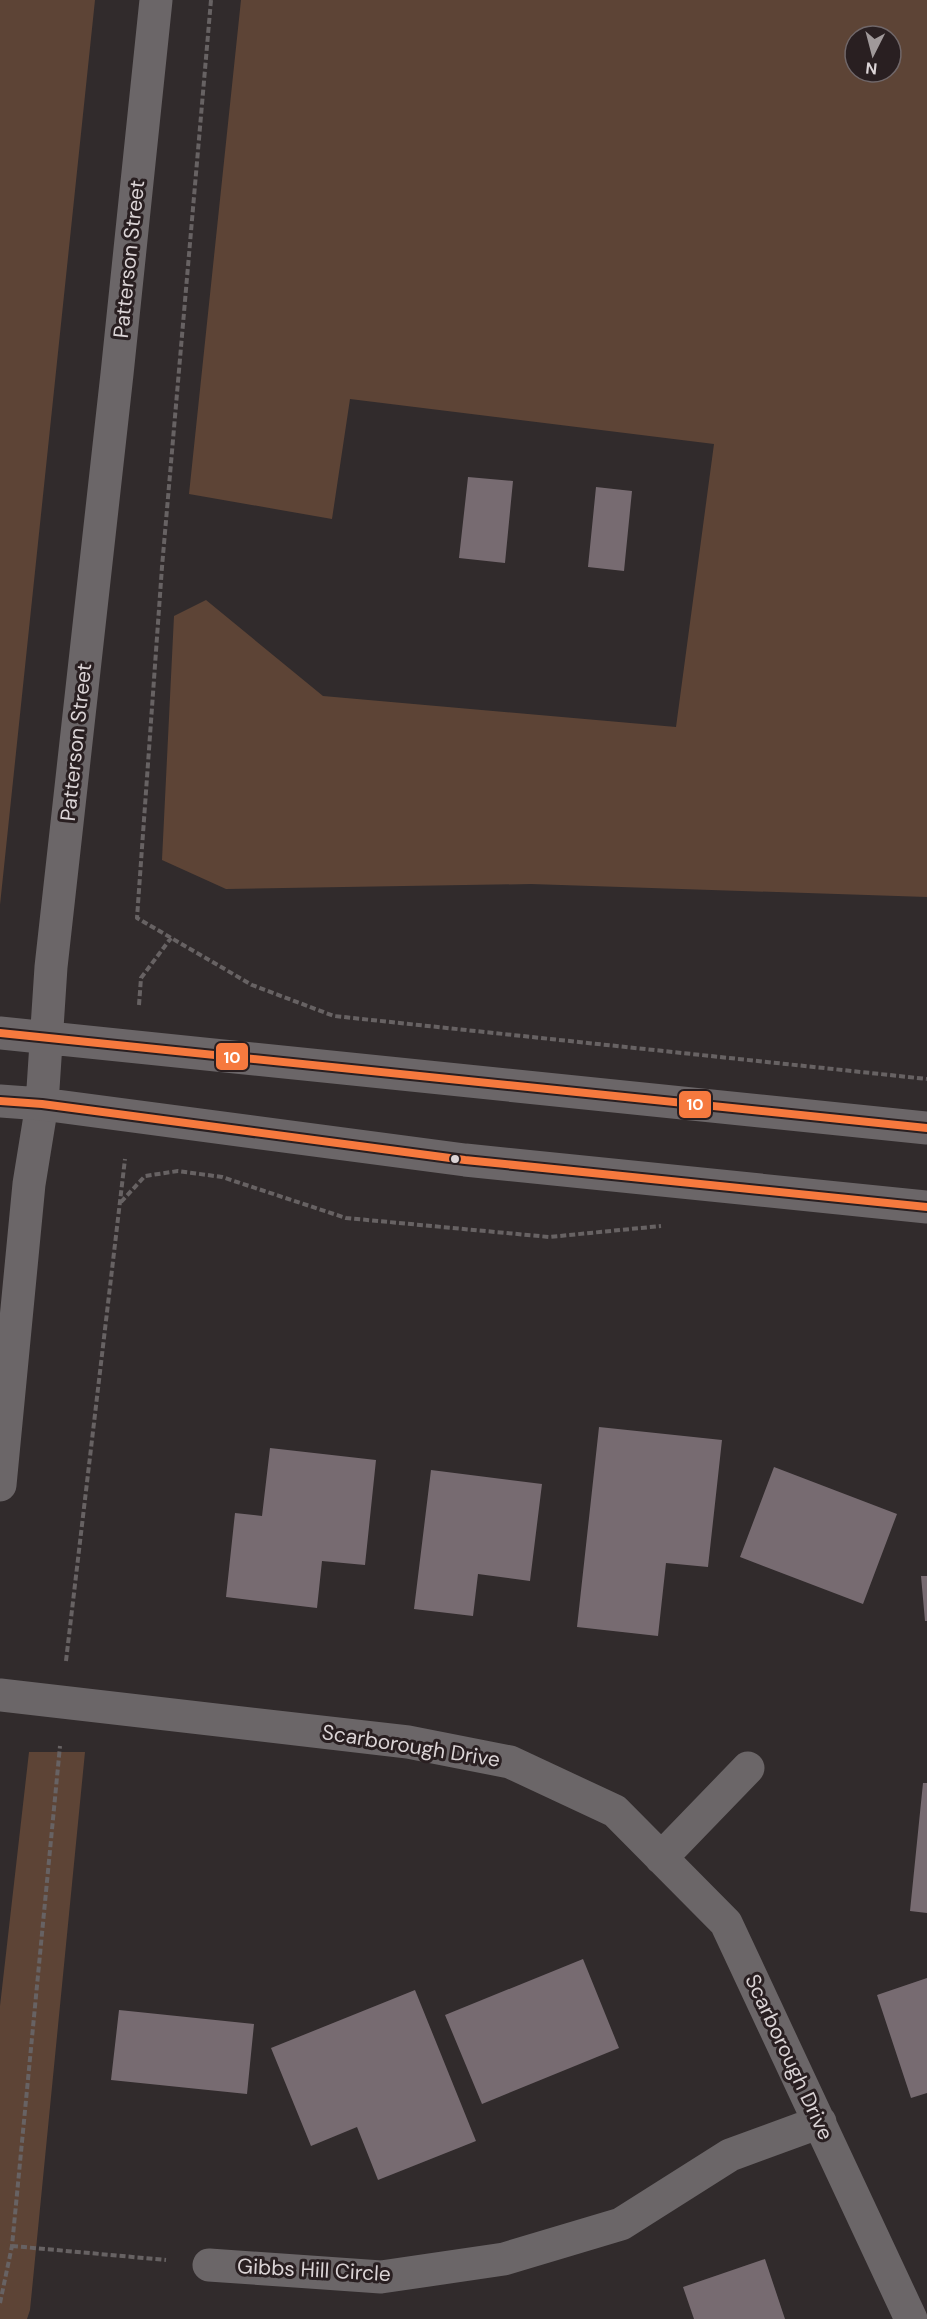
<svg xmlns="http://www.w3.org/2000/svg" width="927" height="2319" font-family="'DM Sans',sans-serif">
<rect width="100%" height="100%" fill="#312b2c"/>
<path fill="#5d4436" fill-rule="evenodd" d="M0,0H95L0,905Z
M241,0H927V897L531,884L226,889L162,860L174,616L206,600L323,696L676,727L714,444L350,399L332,519L189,494ZM855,36H891V72H855Z
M29,1752H85L30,2310L27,2319H0V2006Z"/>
<path fill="#776b71" d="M468,477L513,481L505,563L459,558Z
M596,487L632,491L624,571L588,567Z
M599,1427L722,1440L708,1567L666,1563L658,1636L577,1627Z
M270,1448L376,1460L365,1565L322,1561L317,1608L226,1597L235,1513L262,1516Z
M774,1467L897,1514L863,1604L740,1557Z
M431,1470L542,1484L530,1581L478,1574L473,1616L414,1609Z
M921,1576H927V1621H925Z
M923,1783H927V1913L910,1911Z
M583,1959L619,2048L482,2104L445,2015Z
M927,1978V2093L911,2098L877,1995Z
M415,1990L476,2141L378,2180L357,2127L311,2146L271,2048Z
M119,2010L254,2024L247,2094L111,2080Z
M765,2259L785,2319H694L683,2287Z"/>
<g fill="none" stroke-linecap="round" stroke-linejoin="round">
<path stroke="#676263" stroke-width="4" stroke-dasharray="6 3" stroke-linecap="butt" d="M211,0L162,567L137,918L252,985L334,1016L927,1079
M139,1005L141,978L171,938
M121,1202L145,1176L178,1171L222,1177L346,1218L549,1237L661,1226
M66,1661L125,1159
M12,2246L166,2260
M0,2303L12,2246L60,1746"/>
<path stroke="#6b6668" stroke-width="33" d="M0,1485L29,1184L42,1104
M0,1695L408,1742L510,1762L615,1811L726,1923L911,2319
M661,1858L748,1768
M209,2265L381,2277L504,2259L621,2224L730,2155L820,2122"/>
<path stroke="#6b6668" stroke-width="33" d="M0,1033L927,1128
M0,1101L42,1104L465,1160L927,1207
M42,1104L51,967L117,374L156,0"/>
<g stroke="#291f21" stroke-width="12">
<path id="bus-1" d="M0,1033L927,1128
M0,1101L42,1104L465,1160L927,1207"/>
</g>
<use href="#bus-1" stroke="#f6793e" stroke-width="8"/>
</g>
<circle fill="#dbd4d6" stroke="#291f21" stroke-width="2" cx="455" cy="1159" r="5"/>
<g text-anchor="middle" stroke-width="6" stroke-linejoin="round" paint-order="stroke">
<g font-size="21" fill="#dbd4d6" stroke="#291f21">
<text transform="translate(129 259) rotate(-84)" y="7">Patterson Street</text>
<text transform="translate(76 742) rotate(-84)" y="7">Patterson Street</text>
<text transform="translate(411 1746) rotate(9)" y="7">Scarborough Drive</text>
<text transform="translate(789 2057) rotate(65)" y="7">Scarborough Drive</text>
<text transform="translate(314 2270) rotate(3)" y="7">Gibbs Hill Circle</text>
</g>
</g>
<g stroke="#291f21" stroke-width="2">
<rect x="215" y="1042" width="34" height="29" rx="6" fill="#f6793e"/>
<rect x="678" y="1090" width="34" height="29" rx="6" fill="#f6793e"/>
</g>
<g font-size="16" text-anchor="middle" font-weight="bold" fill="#fff">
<text x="232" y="1063">10</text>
<text x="695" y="1110">10</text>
</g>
<g transform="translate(873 54) rotate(186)"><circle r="28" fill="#291f21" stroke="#706769" stroke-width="1.5"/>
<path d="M0-4.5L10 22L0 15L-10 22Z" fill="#a0999a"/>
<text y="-9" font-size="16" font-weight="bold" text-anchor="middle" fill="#dbd4d6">N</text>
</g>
</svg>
